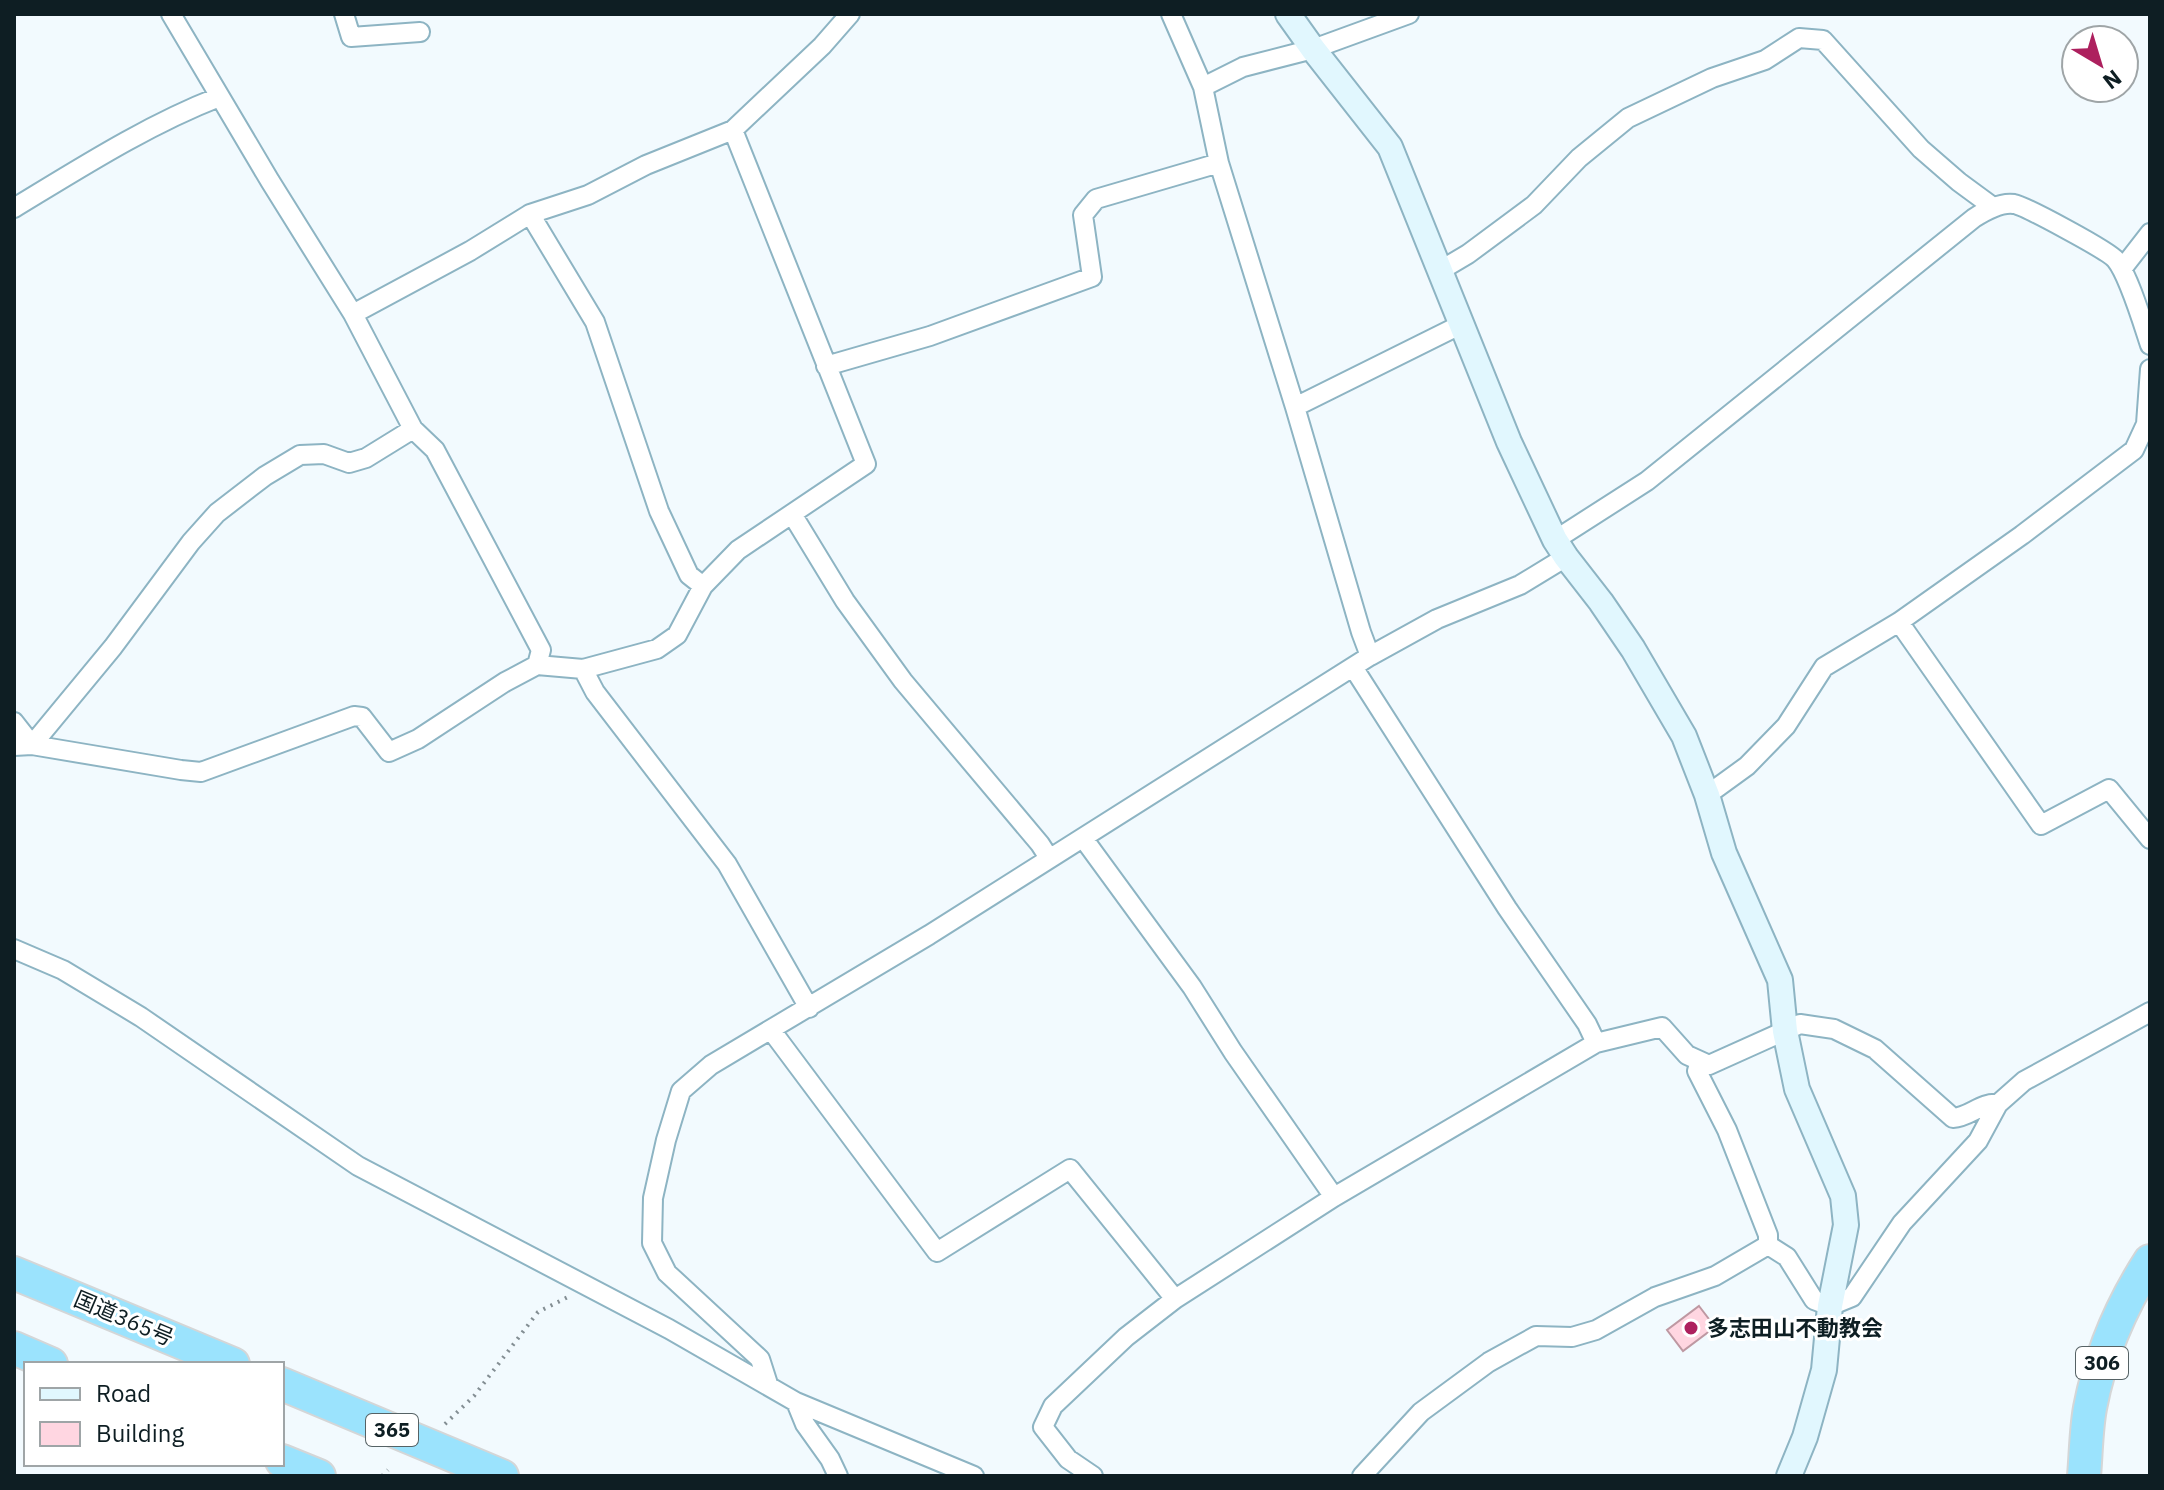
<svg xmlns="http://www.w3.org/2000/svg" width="2164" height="1490" font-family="'IBM Plex Sans','Noto Sans JP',sans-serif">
<rect width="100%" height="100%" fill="#f2fafe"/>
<path fill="#ffd6e1" stroke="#be98a2" stroke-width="2" d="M1699,1306L1715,1327L1683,1351L1667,1330Z"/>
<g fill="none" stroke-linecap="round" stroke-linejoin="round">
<g stroke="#8db4c3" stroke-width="22">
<path id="street" d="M171,14L270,181L353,314L413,429L435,450L541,650L537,665
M344,14L351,37L420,32
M1171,14L1203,87L1219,163L1295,407L1361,632L1370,656
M1203,87L1243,67L1313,49L1409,14
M733,130L822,46L850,14
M14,208C80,168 147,125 219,97
M530,214L595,322L659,511L689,575L703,586
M2122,269L2150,233
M1441,270L1468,254L1534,205L1579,158L1628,118L1712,78L1765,60L1799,38L1823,40L1921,149L1959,182L1993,207
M826,366L930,336L1092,277L1083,215L1096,199L1219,163
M1295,407L1460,325
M792,514L845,601L903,681L1040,844L1049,858
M1555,540L1647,481L1974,218C1985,211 2000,202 2014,204C2025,206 2109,251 2116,260C2129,276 2143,324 2150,345
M1899,622L2041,825L2109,789L2150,839
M1353,667L1507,908L1587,1024L1596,1043
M583,669L595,692L727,864L809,1008
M14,722L32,745
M32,745L113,647L191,542L217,513L265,476L300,455L324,454L349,463L366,458L413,429
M14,746L32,745L181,770L201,772L354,716L362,717L389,752L418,739L505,682L537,665L583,669L657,649L677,635L703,586L738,550L866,464L733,130L646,165L588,195L530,214L470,251L353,314
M1707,795L1747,766L1786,726L1824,667L1899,622L2022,535L2134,450L2146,424L2150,369
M1083,838L1192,987L1233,1052L1334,1197
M14,949L63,970L141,1017L358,1166L669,1329L796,1402L974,1476
M771,1030L937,1252L1070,1169L1175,1299
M1768,1245L1787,1257L1814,1300L1830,1306L1852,1297L1902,1223L1978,1141L1998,1104L2024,1081L2150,1012
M768,1384L760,1359L667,1273L652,1243L653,1198L666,1140L681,1091L711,1065L929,935L1370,656L1437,619L1520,585L1566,557
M796,1402L805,1424L830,1459L838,1476
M1093,1476L1068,1459L1043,1427L1053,1406L1126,1337L1175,1299L1334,1197L1596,1043L1662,1027L1687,1055L1709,1065L1800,1024L1834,1029L1875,1049L1953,1118C1970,1117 1981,1102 1998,1104
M1362,1476L1421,1412L1489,1362L1536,1336L1572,1337L1596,1330L1655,1297L1715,1276L1768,1245V1235L1727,1130L1697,1071L1700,1061"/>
</g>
<g stroke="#8db4c3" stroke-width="28">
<path id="secondary" d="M1288,14L1313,49L1390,147L1509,442L1555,540L1566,557L1601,602L1633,649L1684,736L1707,795L1724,853L1780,980L1785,1031L1797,1089L1843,1196L1846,1225L1830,1306L1824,1370L1805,1437L1789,1476"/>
</g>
<g stroke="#d4d6d7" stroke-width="36">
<path id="highway" d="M14,1273L233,1364
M14,1348L51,1364
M282,1384L502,1476
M282,1461L319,1476
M2084,1476C2086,1454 2086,1430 2090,1408C2100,1355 2121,1306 2150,1261"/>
</g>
<path stroke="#838e93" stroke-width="4" stroke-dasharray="2 6" stroke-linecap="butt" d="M445,1424L474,1396L538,1312L568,1297
M382,1476L388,1470"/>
<use href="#street" stroke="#fff" stroke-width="18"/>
<use href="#secondary" stroke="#e1f7fe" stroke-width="24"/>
<use href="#highway" stroke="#9be3fd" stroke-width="32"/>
</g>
<circle fill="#ad205e" stroke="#fff" stroke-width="3" cx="1691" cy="1328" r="8"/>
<g text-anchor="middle" stroke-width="6" stroke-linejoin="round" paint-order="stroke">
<g fill="#fff" stroke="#566265" stroke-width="2">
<rect x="2076" y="1347" width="52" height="32" rx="6"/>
<rect x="366" y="1414" width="52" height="32" rx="6"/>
</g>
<g font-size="20" font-weight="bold" fill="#0e1e23">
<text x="2102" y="1370">306</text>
<text x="392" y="1437">365</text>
</g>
<g font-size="22" fill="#0e1e23" stroke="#fff">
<text transform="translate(124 1318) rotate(23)" y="8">国道365号</text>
</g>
<g font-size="22" font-weight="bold" fill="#0e1e23" stroke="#fff" text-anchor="start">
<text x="1707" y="1336">多志田山不動教会</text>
</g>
</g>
<rect width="2164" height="1490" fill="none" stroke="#0e1e23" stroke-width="32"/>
<rect x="24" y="1362" width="260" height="104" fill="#ffffff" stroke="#9fa5a7" stroke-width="2"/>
<rect x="40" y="1388" width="40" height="12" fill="#e1f7fe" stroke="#9fa5a7" stroke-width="2"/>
<text x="96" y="1402" font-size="24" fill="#0e1e23">Road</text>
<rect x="40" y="1422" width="40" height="24" fill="#ffd6e1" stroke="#9fa5a7" stroke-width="2"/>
<text x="96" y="1442" font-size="24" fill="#0e1e23">Building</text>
<g transform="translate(2100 64) rotate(142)"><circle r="38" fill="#ffffff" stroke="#9fa5a7" stroke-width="2"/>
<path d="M0-6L14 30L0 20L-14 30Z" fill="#ad205e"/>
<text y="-12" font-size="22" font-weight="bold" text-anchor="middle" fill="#0e1e23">N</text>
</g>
</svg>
